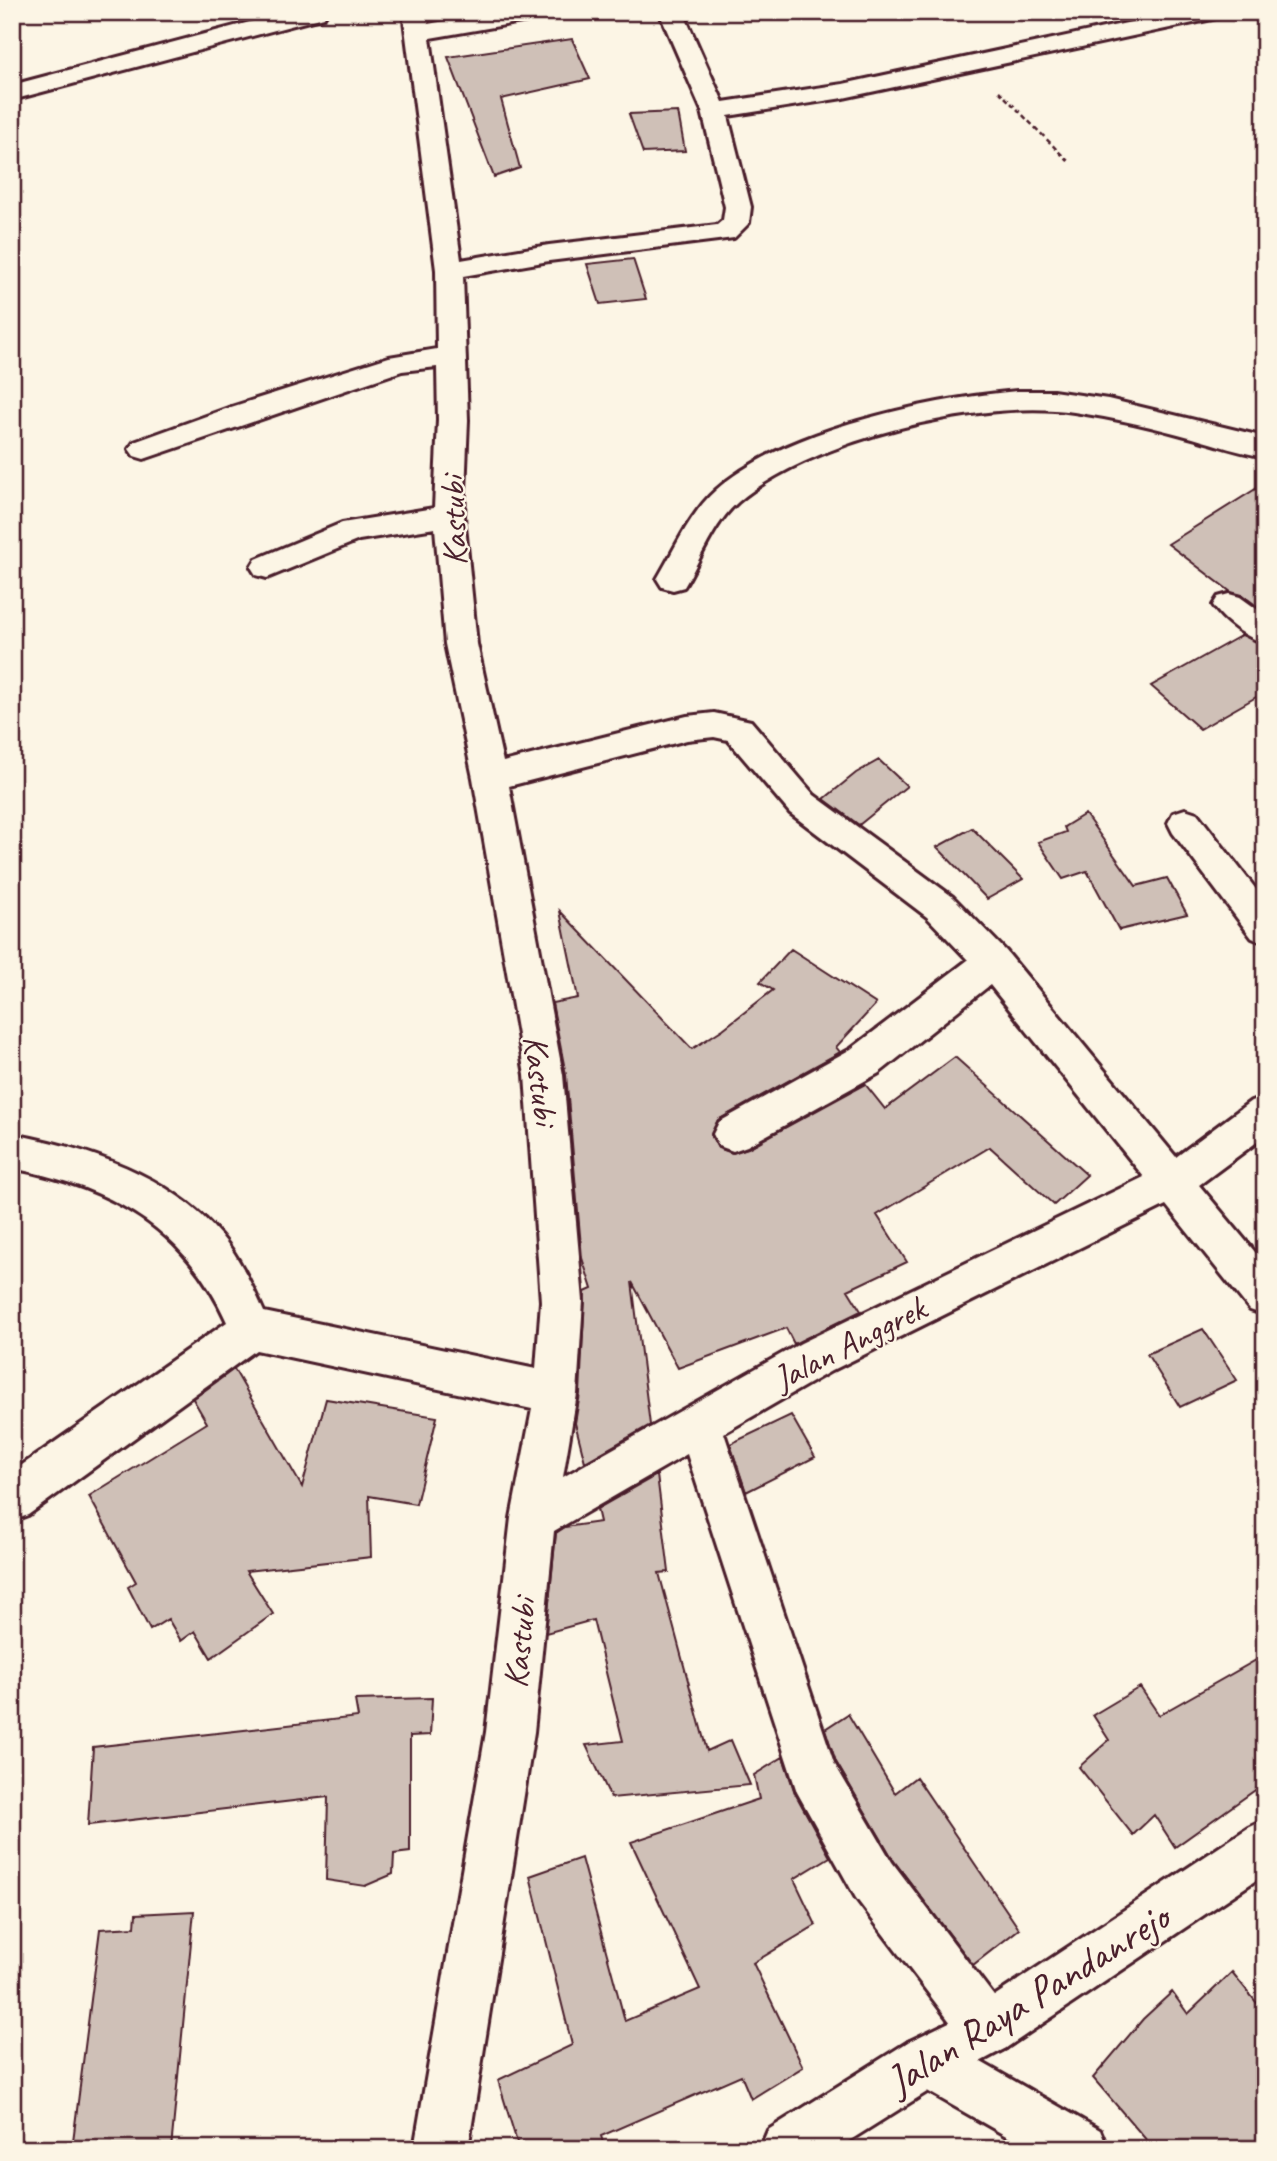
<svg xmlns="http://www.w3.org/2000/svg" width="1277" height="2161" font-family="Caveat,sans-serif">
<rect width="100%" height="100%" fill="#fcf5e5"/>
<filter id="ink" filterUnits="userSpaceOnUse"><feTurbulence type="fractalNoise" baseFrequency=".0143" numOctaves="2"/><feDisplacementMap in="SourceGraphic" scale="14" xChannelSelector="R" yChannelSelector="G"/><feConvolveMatrix kernelMatrix="1 2 1 2 8 2 1 2 1" color-interpolation-filters="sRGB"/></filter>
<g filter="url(#ink)">
<path fill="#cfc0b7" stroke="#4a1f2b" stroke-width="2" d="M572,39L590,79L501,99L520,168L494,177L448,57Z
M678,112L685,151L643,153L629,114Z
M633,259L646,299L600,304L587,264Z
M1265,483V612L1242,595L1231,592L1168,544Z
M1242,635L1265,645V692L1200,729L1151,686Z
M879,760L907,786L859,825L824,799L856,773Z
M1085,814L1136,886L1167,878L1187,914L1119,930L1087,871L1063,879L1038,842L1066,832L1064,827Z
M972,828L1023,879L987,899L937,847Z
M560,911L692,1049L723,1029L773,990L760,982L791,949L876,1004L836,1047L840,1052L718,1120L711,1135L718,1148L732,1153L748,1148L865,1084L885,1109L955,1057L1087,1175L1054,1205L990,1147L877,1215L907,1262L848,1290L861,1311L794,1344L786,1328L678,1368L632,1282L650,1425L585,1462L575,1423L580,1394L585,1292L592,1289L582,1258L566,1075L552,1003L578,998Z
M1203,1329L1237,1380L1180,1407L1147,1354Z
M234,1369L302,1487L326,1399L437,1417L416,1504L369,1496L371,1557L246,1571L273,1614L211,1658L195,1631L181,1641L168,1619L150,1630L128,1587L136,1582L89,1496L207,1423L193,1399Z
M791,1415L815,1457L746,1492L730,1444Z
M657,1475L669,1572L659,1573L707,1751L731,1740L750,1785L611,1798L586,1745L623,1741L593,1620L546,1633L556,1533L565,1527L600,1522L597,1509Z
M1265,1655V1783L1175,1847L1154,1815L1133,1835L1079,1767L1109,1740L1093,1715L1140,1687L1159,1715Z
M432,1698L430,1735L410,1736V1852L394,1854L393,1874L365,1886L326,1880L328,1797L88,1825L93,1747L358,1717L355,1700Z
M848,1714L895,1793L916,1777L1019,1929L973,1965L894,1861L836,1762L825,1729Z
M783,1757L795,1793L830,1857L794,1879L816,1925L753,1963L803,2067L751,2099L741,2075L601,2136L605,2149H519L498,2080L572,2045L530,1876L581,1858L625,2021L700,1989L631,1842L759,1799L754,1775Z
M194,1911L171,2149H72L100,1929L135,1927L136,1914Z
M1232,1972L1265,2013V2149H1154L1093,2078L1143,2019L1172,1992L1188,2014Z"/>
<g fill="none" stroke-linecap="round" stroke-linejoin="round">
<g stroke="#4a1f2b" stroke-width="6">
<path id="minor" d="M288,12H327L324,17L12,100V85Z
M403,12H427L428,24L497,12H550L547,17L539,19L430,38L461,260L549,245L717,225L723,220L725,207L702,111L659,12H683L723,102L843,84L1178,12H1223L1220,17L1212,19L843,98L728,116L751,207L749,223L734,238L549,261L463,276L468,420L464,516L477,644L503,762L687,716L714,713L751,721L814,795L953,897L1006,951L1176,1157L1251,1101L1265,1096V1136L1199,1185L1265,1264V1315L1250,1310L1166,1205L831,1371L724,1433L834,1763L892,1862L1006,2012L1014,2030L1006,2048L988,2056L970,2048L856,1898L797,1792L687,1454L554,1531L534,1732L468,2149H414L486,1732L511,1518L532,1409L256,1350L28,1515L12,1521V1472L227,1322C184,1227 111,1187 12,1168V1134C87,1148 172,1175 222,1237C241,1260 252,1286 264,1312L536,1369L541,1301L525,1075L473,778L445,644L435,528L359,540L267,578L256,575L251,567L256,559L342,523L434,508L438,420L437,367L402,371L144,459L134,456L129,449L134,442L231,407L389,357L437,349L436,270ZM714,737L728,740L790,813L927,917L968,960L851,1049L719,1122L713,1134L719,1146L733,1151L747,1146L879,1073L990,985L1144,1177L801,1343L563,1477L577,1394L583,1301L563,1075L509,786L687,740Z
M1017,391H1053L1108,399L1265,437V457C1240,453 1217,445 1193,438C1154,427 1114,418 1074,412C980,398 811,440 738,502C713,524 701,559 684,587L673,590L662,587L657,579C675,549 690,513 716,490C782,430 929,399 1017,391Z
M1229,594L1240,597L1265,615V643C1247,638 1223,621 1213,605L1218,597Z
M1185,809L1197,813L1265,901V943L1252,938L1173,833L1168,823L1173,813Z
M927,2035L946,2042L1100,2130L1108,2149H1029L908,2080L901,2061L908,2042Z"/>
</g>
<g stroke="#4a1f2b" stroke-width="6">
<path id="secondary" d="M1265,1820V1874L1006,2048L946,2080L836,2149H760L768,2130L908,2042L970,2012L1248,1828Z"/>
</g>
<path stroke="#4a1f2b" stroke-width="2.5" stroke-dasharray="5 3.5" stroke-linecap="butt" d="M999,91L1069,162"/>
<use href="#minor" fill="#fcf5e5" fill-rule="evenodd"/>
<use href="#secondary" fill="#fcf5e5" fill-rule="evenodd"/>
</g>
</g>
<g text-anchor="middle" stroke-width="5" stroke-linejoin="round" paint-order="stroke">
<g font-size="35" fill="#4a1f2b" stroke="#fcf5e5">
<text transform="translate(453 521) rotate(-92)" y="12">Kastubi</text>
<text transform="translate(541 1080) rotate(83)" y="12">Kastubi</text>
<text transform="translate(849 1343) rotate(-27)" y="12">Jalan Anggrek</text>
<text transform="translate(519 1643) rotate(-84)" y="12">Kastubi</text>
</g>
<g font-size="42" fill="#4a1f2b" stroke="#fcf5e5">
<text transform="translate(1027 1998) rotate(-32)" y="15">Jalan Raya Pandanrejo</text>
</g>
</g>
<rect width="1277" height="2161" fill="none" stroke="#fcf5e5" stroke-width="42"/>
<rect x="21" y="21" width="1235" height="2119" fill="none" stroke="#4a1f2b" stroke-width="2.5" filter="url(#ink)"/>
</svg>
